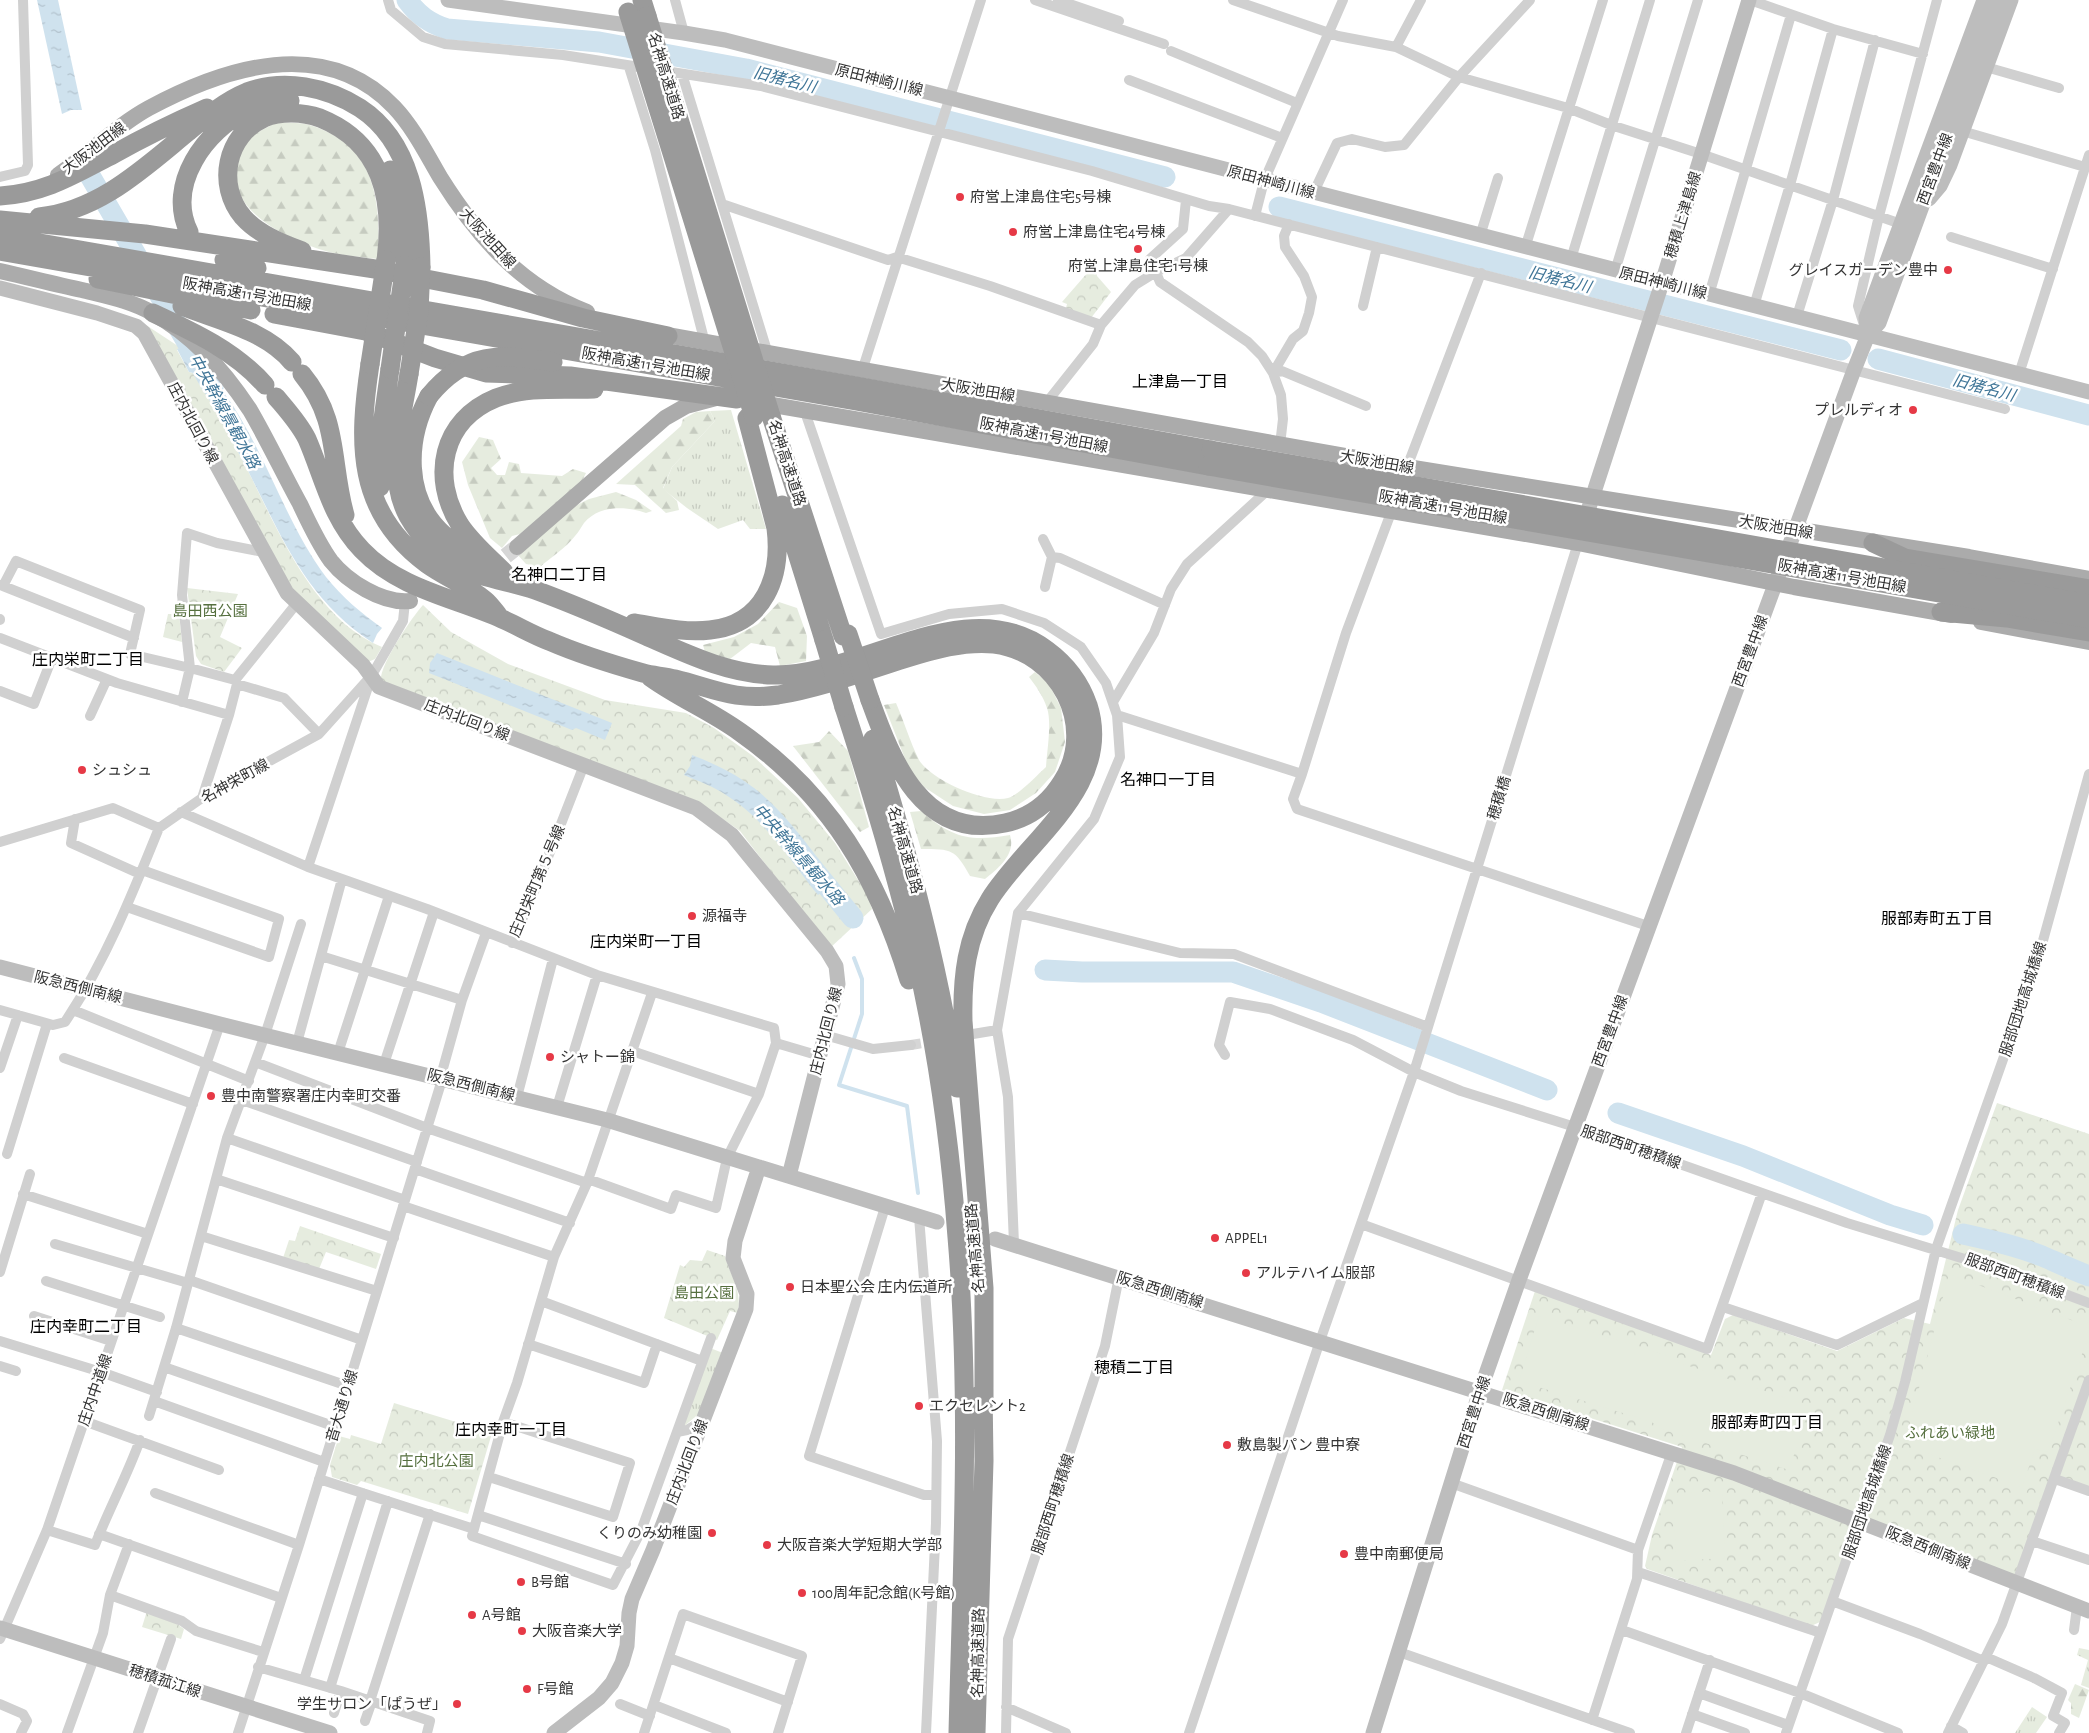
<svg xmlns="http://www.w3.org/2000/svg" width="2089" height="1733" font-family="'Alegreya Sans','Noto Sans JP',sans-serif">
<defs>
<pattern id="grass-tufts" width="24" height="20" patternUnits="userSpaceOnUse" patternTransform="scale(1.25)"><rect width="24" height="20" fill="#e6ecdf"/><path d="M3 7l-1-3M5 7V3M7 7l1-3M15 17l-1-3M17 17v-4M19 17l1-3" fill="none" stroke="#c6cbc0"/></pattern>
<pattern id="forest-firs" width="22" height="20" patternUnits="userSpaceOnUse" patternTransform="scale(1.25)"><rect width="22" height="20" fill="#e6ecdf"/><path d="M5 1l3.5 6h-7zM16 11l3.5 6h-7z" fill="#c6cbc0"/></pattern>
<pattern id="park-crowns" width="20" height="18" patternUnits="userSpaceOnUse" patternTransform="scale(1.25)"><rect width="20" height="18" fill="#e6ecdf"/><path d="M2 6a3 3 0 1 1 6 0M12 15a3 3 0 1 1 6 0" fill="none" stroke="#c6cbc0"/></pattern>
<pattern id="water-ripples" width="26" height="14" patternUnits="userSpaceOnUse" patternTransform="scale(1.25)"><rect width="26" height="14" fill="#cfe2ee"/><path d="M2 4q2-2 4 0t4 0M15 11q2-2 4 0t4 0" fill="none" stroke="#b2c2cd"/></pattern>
</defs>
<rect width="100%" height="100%" fill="#fff"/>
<path fill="url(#grass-tufts)" d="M731,410L766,529H750L743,520L718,529L687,508L663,489L672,467L715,421L710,411Z
M710,1348L723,1353L701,1412L682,1428Z
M2079,1648L2089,1650V1688L2081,1685L2088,1660L2077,1655Z
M2032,1707L2047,1717L2036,1733H2015Z"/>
<path fill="url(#forest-firs)" d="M278,122C289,123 302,122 313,126C376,147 381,201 378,259C362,257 344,256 329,252C294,242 227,213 236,167C242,139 253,134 278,122Z
M710,411L715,421L672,467L663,488L677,501L679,510L666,513L635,485L616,484L681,426L683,419L696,412Z
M479,437L493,440L501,459L491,468L497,475H505L509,462L519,464L521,473L562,476L573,469L586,473L581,483L520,534L512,536L502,548L490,538L468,485L462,462Z
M616,492L636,500L652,511L646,513C626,506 599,505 584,523C581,527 579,532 575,536C566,548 551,557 540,567L526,564L517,554L573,507L589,499Z
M779,602L797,608L807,636L806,661L780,666L775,647L751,643L730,659L705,652L703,645L734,637L758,624Z
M1035,672L1049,684L1061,708L1065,742L1055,772L1036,793L1010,810L984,814L953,806L924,787L909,769L884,705L896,703C904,721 910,742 919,760C931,780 985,804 1008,798C1019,795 1037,775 1046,767C1047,750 1052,723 1047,708C1043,696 1036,686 1029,677Z
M829,731L848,751L869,827L860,832L793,746L819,742Z
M921,811C952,838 970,842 1010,835C1016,854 999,868 985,879L970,876C955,849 952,849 921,849L910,812Z
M2075,1684L2089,1690L2079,1718L2071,1714V1703L2068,1700Z"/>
<path fill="url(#park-crowns)" d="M1095,264L1097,276L1111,292L1091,318L1066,308L1067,304L1062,302Z
M146,325L181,348L177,350L189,372L194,373C211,403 228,432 244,463C276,525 312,619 382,647L375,659L368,662L290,591Z
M187,588L238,594L220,637L242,648L224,672L201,664L196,656Z
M423,605L451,632L508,664L605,700L686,713L714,728L753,756L798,798L835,843L868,896L872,909L830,948L740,831L697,801L381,683C377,668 412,617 423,605Z
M168,614H179L182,642L163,637Z
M1997,1103L2089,1134V1487L2051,1474L2017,1573L2012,1575L1858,1515L1820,1622L1811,1626L1647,1569L1645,1566L1652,1535L1682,1447L1502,1390L1535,1291L1711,1355L1725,1319L1733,1315L1837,1351L1904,1318L1930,1324L1958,1210Z
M300,1226L381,1254L376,1269L326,1252L319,1269L283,1258L289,1240L295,1241Z
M707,1250L725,1256C731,1277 742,1290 738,1313L730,1311L717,1340L664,1318L680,1265L684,1267L690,1260L702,1261Z
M394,1403L492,1433L468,1514L361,1481L357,1485L332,1477L330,1465L339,1436L350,1439L351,1435L381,1444Z
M147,1611L170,1619L184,1629L181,1639L142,1627Z"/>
<path fill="#e6ecdf" d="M1949,1274L2084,1325L2089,1334L2048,1452L2035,1449L2022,1487L1912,1448L1907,1434Z
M1539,1316L1672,1357L1680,1363L1810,1406L1789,1470L1659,1428L1652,1422L1519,1381Z
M1722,1491L1725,1558L1676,1561L1673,1493Z"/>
<path fill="url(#water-ripples)" d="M37,0H58L82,110H71L62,114Z
M181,348C255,404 272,505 326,577C342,597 361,613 382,628L377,634L373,643C303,597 281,534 244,463C228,433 211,403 194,373L189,372L177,349Z
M437,653L612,723L605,740L576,728L572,730L429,673L430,663Z
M692,755C710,762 728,770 744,781C779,803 810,848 835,881L818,895C790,860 765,819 726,795C713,786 698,781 684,775L690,766Z"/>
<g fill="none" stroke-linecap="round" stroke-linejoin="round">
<path stroke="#cfe2ee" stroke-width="4" d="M854,958L862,979V1014L839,1085L907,1106L918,1193"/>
<path stroke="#cfe2ee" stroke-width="21" d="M407,0C418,15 429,23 447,29L599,42L746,69L1165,177
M89,174L213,387
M1279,207L1841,350
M1878,359L2089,415
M809,864L853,918
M1045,970L1082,972H1233L1321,1002L1547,1090
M1618,1113L1743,1156L1890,1215L1923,1225
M1963,1234C1990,1240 2017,1246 2042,1256C2058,1263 2073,1270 2089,1276"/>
<path stroke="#d6d6d6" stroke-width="10" stroke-dasharray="10 5" stroke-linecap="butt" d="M911,1045L935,1041"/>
<path stroke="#d6d6d6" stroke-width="16" stroke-dasharray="16 8" stroke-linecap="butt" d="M487,571L517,547"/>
<path stroke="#d0d0d0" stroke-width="10" d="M388,0L391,10L423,37L445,44L563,55L761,86L1092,171L1209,206L1229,209L2005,409
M675,0L684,33
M1035,0L1164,44
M1058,0L1119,21
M1233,0L1338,36L1396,47
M1421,0L1396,47L1459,77L1568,108L1611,125L1701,154L1901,224
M1750,0L1833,29L1923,54
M1171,51L1297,103
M629,67L655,150L705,343
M1986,67L2059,88
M682,74L768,354
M1129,80L1282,138
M1962,131L2085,167
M0,177L25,171L28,165L23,0
M1313,194L1337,143L1352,139L1385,147L1404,145L1459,77L1530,0
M1186,200L1183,229L1150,259L1160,282L1248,342L1262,356L1273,373L1281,395L1283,419L1280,445
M722,204L888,260L897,257L990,286L1101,325
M1255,216L1264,181L1343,0
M1480,236L1498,178
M1951,237L2053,269
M1525,248L1603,0
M1571,259L1650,0
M1615,271L1698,0
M1709,295L1791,15
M1363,306L1377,247
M1754,306L1790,185L1833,29
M1797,316L1833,200L1875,40
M1864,325L1858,306L1879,216L1937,0
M862,371L981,0
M1273,373L1293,339L1303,331L1309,313L1312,297L1304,276L1285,247L1284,236L1289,224
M1273,373L1282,371L1366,406
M2019,374L2089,155
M1047,402L1093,344L1101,325L1135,285L1156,272L1186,258L1229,209
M804,409L881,634L949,614L1002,609L1044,623L1081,647L1106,683L1117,715L1120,757L1094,819L1018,913L997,1030L1008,1097L1014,1244
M1407,467L1481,273
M1043,539L1052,557L1045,587
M263,552L217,543L187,533L182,595L190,668L235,680L297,603
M1052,557L1060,558L1165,605
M0,585L3,586L16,561L140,610L130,654L190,668L182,702
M3,586L134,638
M0,619V620
M0,638L117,683L229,715
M372,675L308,867L427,909L597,975L774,1028L776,1043L820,1056
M235,680L237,684L284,698L319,734
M0,691L34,704L52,658
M1113,702L1154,633L1171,589L1187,564L1269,489
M1117,715L1302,774L1293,799L1297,809L1648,926
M90,716L107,679
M1302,774L1346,633L1392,510
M202,798L229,715L237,684
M181,812L308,867
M75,819L71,843L140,874
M0,842L113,808L159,828L202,798L319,734L372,675L403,621L405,602
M127,907L269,957L279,919L142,870
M1018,913L1180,953L1234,954L1428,1027
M512,943L541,875L584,765
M321,956L462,1000
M0,1010L53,1025L65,1022C105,962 132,895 159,828
M73,1010L249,1081
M973,1034L997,1030
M825,1035L873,1049L911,1045
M297,1043L342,879
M632,1051L759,1094
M338,1053L389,896
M1225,1055L1219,1045L1230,1002L1270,1009L1353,1040L1414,1072L1461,1091L1575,1127L1847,1223L2004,1271L2089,1303
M64,1058L193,1104
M255,1062L427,1128L587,1183
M384,1064L434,912
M0,1068L18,1015
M517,1097L553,959
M242,1100L417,1162
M557,1107L597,975
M227,1138L405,1200
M7,1154L47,1024
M415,1169L570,1223
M216,1179L394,1238
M588,1179L671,1209L676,1195L716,1208L727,1158L759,1094L776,1043
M23,1194L148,1234
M403,1206L554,1257
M885,1207L809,1456L924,1495H936
M919,1217L937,1441L936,1523L926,1733
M1361,1224L1707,1349L1762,1193
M201,1236L377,1291
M55,1244L188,1283
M0,1272L30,1174
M189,1280L362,1340
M46,1281L160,1317
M541,1301L702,1361
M1723,1307L1837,1345L1923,1303
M34,1316L111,1341
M176,1328L348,1386
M0,1341L101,1372L157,1392
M528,1344L644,1383L657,1344
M0,1366L16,1371
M164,1367L336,1427
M154,1401L324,1462
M149,1416L176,1328L227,1138L265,1035L301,924
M84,1421L219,1470
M677,1432L687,1430L702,1421
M489,1477L613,1517L630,1463L503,1422
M319,1479L474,1529L503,1422L517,1383L554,1257L587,1183L652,993
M2055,1479L2089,1491
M1451,1483L1638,1550
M155,1493L299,1545
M478,1515L626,1564
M474,1529L472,1536L613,1585L641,1531L711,1338
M47,1530L95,1545C109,1509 127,1476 140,1440
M99,1534L281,1598
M2032,1541L2089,1560
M1638,1572L1821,1633
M110,1595L182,1621L196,1631L263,1652
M1832,1601L1920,1634L1984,1661
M1622,1630L1800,1693L1898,1733
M2074,1630L2077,1607
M0,1639L47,1530L220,1024
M1399,1652L1630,1733
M1986,1657L2034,1678L2062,1693L2053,1716L2065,1723L2059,1733
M669,1658L788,1702
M258,1667L341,1691L430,1721L427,1733
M304,1680L363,1493
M330,1688L388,1501
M1699,1693L1788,1725
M370,1701L430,1514
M0,1704L23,1714L27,1721L21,1733
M620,1704L650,1716
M654,1705L726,1733
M1006,1707L1066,1733
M334,1713L341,1691
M1692,1714L1745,1733
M1592,1720L1637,1579L1638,1550L1672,1452
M365,1721L372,1701
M1951,1726L1963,1733
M67,1733L103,1633L110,1595L129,1544
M138,1733L171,1639
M238,1733L299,1545L441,1083L442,1072L462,1000L486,933
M644,1733L683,1614L802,1656L778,1733
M1006,1733L1008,1639L1105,1346L1119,1277
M1189,1733L1320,1341L1414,1072L1578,543
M1686,1733L1710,1660
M1786,1733L1890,1435L1905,1382L1936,1249L2036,966L2089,774
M1948,1733L2002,1624L2089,1380"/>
<path stroke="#bdbdbd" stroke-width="15" d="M448,0L684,33L725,40L2089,392
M1929,199L1940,186L1950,165L2011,0
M0,288L97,313L136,326L144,333L287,593L363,665L379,687L696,808L732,835L827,951L836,966L838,984L789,1176
M1868,335L1866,318L1984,0
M1583,526L1662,283L1749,0
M0,967L220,1024L607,1120L937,1222
M995,1239L1734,1473L2089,1611
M0,1628L330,1733
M554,1733L599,1698L612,1683L622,1663L627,1646L629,1613L632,1599L653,1550L746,1309L747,1294L733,1258L735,1241L759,1167
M1373,1733L1480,1391L1519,1280L1854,370L1868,335L1879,323L1998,0"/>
<path stroke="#ababab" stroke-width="16" d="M58,175C89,154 116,126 149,108C225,67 325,35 394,107C413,127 426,153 440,177C477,236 520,286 587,312
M0,271C27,277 54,284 82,290C106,296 132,301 154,314C194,336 225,372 250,410C268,441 283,473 300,504C309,523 318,543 331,561C347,581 382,604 410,601
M656,333L1407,467L1969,557L2089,579
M755,402L1578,543L1794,587L1952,615
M517,547L665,418L686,406L716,398
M1981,622L2089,642"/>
<path stroke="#9a9a9a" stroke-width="19" d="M642,0L647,16
M390,170L403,214L405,265
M0,196C46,193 75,174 114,154C144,137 175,122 207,108
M39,217C99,211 144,168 188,132C206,117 225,101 247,92C284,78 327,87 360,108C412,142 420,209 421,267
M0,220L145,234L375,269L483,290L583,318L668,336
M189,232C166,185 205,130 248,110C261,104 276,102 290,101
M0,236L857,386L1211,450
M0,251L856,401L1208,466
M302,251C281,243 258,234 243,217C216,185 226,135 264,118C281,111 303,112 320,118C382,143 394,199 386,260
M224,260L257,268
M98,279L251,310
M182,306C219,321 265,330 292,362
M153,313C194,332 235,351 265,385
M274,314L365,331L435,358L486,373L570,376L737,399
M370,364C358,443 356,512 427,564C445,577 468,586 485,600C490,604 494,610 498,615
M302,374C340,420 330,462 345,515
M409,374C402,419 385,473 408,516C420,537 437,553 457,565C481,579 509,581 535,590C573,604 610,620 646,636C687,654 728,674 773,675C860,677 966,589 1047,650C1066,664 1080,682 1088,705C1114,786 1027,840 990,899C966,937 962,978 963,1021L984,1288V1402
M429,396C406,439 403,498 443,534C454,544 468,551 481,559
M276,397C287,410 299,423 307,439C324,478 331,518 362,550C399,589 455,598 502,619C518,626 533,635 549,641C579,654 611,664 643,673C653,676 664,676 675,679C715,689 734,701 778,695C820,688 863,672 904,659C933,650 963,641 994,644C1059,652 1098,726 1062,782C1049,803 1029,818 1005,823C923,841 892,761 870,700
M771,416L843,636
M380,487L378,454L390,369
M782,505L824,640
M1873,543L1905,558L2089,589
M504,572C489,557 472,543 460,525C430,477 442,420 496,398C527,386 562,390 594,389
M1941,612L2007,618L2089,632
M634,623C659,627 685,633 710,630C765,624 782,576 776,528L747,418
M650,677C679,698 711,711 740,732C831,796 877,876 909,980
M844,707C871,790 896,873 916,958C937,1049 950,1143 957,1237C971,1402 962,1568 958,1733
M873,739C908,854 940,969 957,1088
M976,1733L984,1461L983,1390"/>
<path stroke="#9a9a9a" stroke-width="19" d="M628,12L754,417
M647,16L771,416
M370,364L386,260
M390,369L405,265
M409,374L419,311L421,267
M429,396C467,350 499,354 553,362
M1211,450L2089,604
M1208,466L2089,619
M848,634L870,700
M824,640L844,707"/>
</g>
<g fill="#e63946" stroke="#fff" stroke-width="2">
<circle cx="960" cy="197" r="5"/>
<circle cx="1013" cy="232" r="5"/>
<circle cx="1138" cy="249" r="5"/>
<circle cx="1948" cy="270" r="5"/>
<circle cx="1913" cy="410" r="5"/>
<circle cx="82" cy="770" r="5"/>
<circle cx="692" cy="916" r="5"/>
<circle cx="550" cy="1057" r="5"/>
<circle cx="211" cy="1096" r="5"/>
<circle cx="1215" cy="1238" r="5"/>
<circle cx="1246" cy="1273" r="5"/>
<circle cx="790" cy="1287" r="5"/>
<circle cx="919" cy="1406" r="5"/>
<circle cx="1227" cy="1445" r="5"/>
<circle cx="712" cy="1533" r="5"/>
<circle cx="767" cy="1545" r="5"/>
<circle cx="1344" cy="1554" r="5"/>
<circle cx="521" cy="1582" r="5"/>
<circle cx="802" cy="1593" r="5"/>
<circle cx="472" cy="1615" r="5"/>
<circle cx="522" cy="1631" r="5"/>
<circle cx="527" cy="1689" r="5"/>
<circle cx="457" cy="1704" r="5"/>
</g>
<g text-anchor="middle" stroke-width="5" stroke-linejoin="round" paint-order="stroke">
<g font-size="15" fill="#333" stroke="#fff">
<text transform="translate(666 76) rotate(73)" y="5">名神高速道路</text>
<text transform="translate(879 80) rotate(14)" y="5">原田神崎川線</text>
<text transform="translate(94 148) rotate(-37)" y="5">大阪池田線</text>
<text transform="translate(1935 169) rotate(-70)" y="5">西宮豊中線</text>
<text transform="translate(1271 182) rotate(15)" y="5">原田神崎川線</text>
<text transform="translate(1683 215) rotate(-73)" y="5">穂積上津島線</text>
<text transform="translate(488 238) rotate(48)" y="5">大阪池田線</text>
<text transform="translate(1663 283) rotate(14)" y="5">原田神崎川線</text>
<text transform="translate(247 294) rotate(10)" y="5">阪神高速11号池田線</text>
<text transform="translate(646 364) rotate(10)" y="5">阪神高速11号池田線</text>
<text transform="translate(978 390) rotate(10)" y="5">大阪池田線</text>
<text transform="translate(193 423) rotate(62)" y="5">庄内北回り線</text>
<text transform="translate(1044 435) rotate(11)" y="5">阪神高速11号池田線</text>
<text transform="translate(1377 462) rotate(10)" y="5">大阪池田線</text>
<text transform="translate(787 463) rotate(72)" y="5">名神高速道路</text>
<text transform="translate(1443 507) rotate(10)" y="5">阪神高速11号池田線</text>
<text transform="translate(1776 527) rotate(10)" y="5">大阪池田線</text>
<text transform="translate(1842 576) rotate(10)" y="5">阪神高速11号池田線</text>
<text transform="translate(1750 651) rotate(-70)" y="5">西宮豊中線</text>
<text transform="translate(467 720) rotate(21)" y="5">庄内北回り線</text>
<text transform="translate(235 781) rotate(-29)" y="5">名神栄町線</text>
<text transform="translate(1499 798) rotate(-73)" y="5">穂積橋</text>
<text transform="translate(905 850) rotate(74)" y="5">名神高速道路</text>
<text transform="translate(537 881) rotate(-67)" y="5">庄内栄町第５号線</text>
<text transform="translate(78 987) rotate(14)" y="5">阪急西側南線</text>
<text transform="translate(2023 999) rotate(-72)" y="5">服部団地高城橋線</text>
<text transform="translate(826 1031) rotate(-76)" y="5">庄内北回り線</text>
<text transform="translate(1610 1031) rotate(-70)" y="5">西宮豊中線</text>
<text transform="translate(471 1085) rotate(14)" y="5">阪急西側南線</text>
<text transform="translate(1631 1147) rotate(19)" y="5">服部西町穂積線</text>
<text transform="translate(975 1248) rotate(-95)" y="5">名神高速道路</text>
<text transform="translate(2015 1276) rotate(20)" y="5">服部西町穂積線</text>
<text transform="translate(1160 1290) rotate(17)" y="5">阪急西側南線</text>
<text transform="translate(95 1390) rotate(-71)" y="5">庄内中道線</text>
<text transform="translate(342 1406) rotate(-73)" y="5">音大通り線</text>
<text transform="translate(1474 1412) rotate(-72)" y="5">西宮豊中線</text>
<text transform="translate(1546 1412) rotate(18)" y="5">阪急西側南線</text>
<text transform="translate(687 1462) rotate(-69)" y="5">庄内北回り線</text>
<text transform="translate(1867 1502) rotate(-71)" y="5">服部団地高城橋線</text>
<text transform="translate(1053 1504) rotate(-72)" y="5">服部西町穂積線</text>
<text transform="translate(1928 1548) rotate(22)" y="5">阪急西側南線</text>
<text transform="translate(978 1653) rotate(-89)" y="5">名神高速道路</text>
<text transform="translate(165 1681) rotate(18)" y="5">穂積菰江線</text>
</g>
<g font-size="15" fill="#333" stroke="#fff" text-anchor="start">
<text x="970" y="202">府営上津島住宅5号棟</text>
<text x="1023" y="237">府営上津島住宅4号棟</text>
<text x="1138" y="271" text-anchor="middle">府営上津島住宅1号棟</text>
<text x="1938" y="275" text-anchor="end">グレイスガーデン豊中</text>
<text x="1903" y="415" text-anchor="end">プレルディオ</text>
<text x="92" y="775">シュシュ</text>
<text x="702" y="921">源福寺</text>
<text x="560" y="1062">シャトー錦</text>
<text x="221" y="1101">豊中南警察署庄内幸町交番</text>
<text x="1225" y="1243">APPEL1</text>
<text x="1256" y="1278">アルテハイム服部</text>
<text x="800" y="1292">日本聖公会 庄内伝道所</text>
<text x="929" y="1411">エクセレント2</text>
<text x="1237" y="1450">敷島製パン 豊中寮</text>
<text x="702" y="1538" text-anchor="end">くりのみ幼稚園</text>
<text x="777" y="1550">大阪音楽大学短期大学部</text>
<text x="1354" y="1559">豊中南郵便局</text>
<text x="531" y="1587">B号館</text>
<text x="812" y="1598">100周年記念館(K号館)</text>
<text x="482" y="1620">A号館</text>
<text x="532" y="1636">大阪音楽大学</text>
<text x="537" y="1694">F号館</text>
<text x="447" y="1709" text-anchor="end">学生サロン「ぱうぜ」</text>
</g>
<g font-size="15" fill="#56703f" stroke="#fff">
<text x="210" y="616">島田西公園</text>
<text x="704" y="1298">島田公園</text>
<text x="1950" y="1438">ふれあい緑地</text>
<text x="436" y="1466">庄内北公園</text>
</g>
<g font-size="16" font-style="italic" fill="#3f7597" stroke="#fff">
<text transform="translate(785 79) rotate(14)" y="6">旧猪名川</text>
<text transform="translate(1560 279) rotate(14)" y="6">旧猪名川</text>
<text transform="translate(1984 387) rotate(15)" y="6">旧猪名川</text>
<text transform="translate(225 411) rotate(61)" y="6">中央幹線景観水路</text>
<text transform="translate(799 854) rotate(49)" y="6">中央幹線景観水路</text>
</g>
<g font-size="16" fill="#000" stroke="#fff">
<text x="1180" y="387">上津島一丁目</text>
<text x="559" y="580">名神口二丁目</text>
<text x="88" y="665">庄内栄町二丁目</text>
<text x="1168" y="785">名神口一丁目</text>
<text x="1937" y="924">服部寿町五丁目</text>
<text x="646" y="947">庄内栄町一丁目</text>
<text x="86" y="1332">庄内幸町二丁目</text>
<text x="1134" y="1373">穂積二丁目</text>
<text x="1767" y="1428">服部寿町四丁目</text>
<text x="511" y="1435">庄内幸町一丁目</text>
</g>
</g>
</svg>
